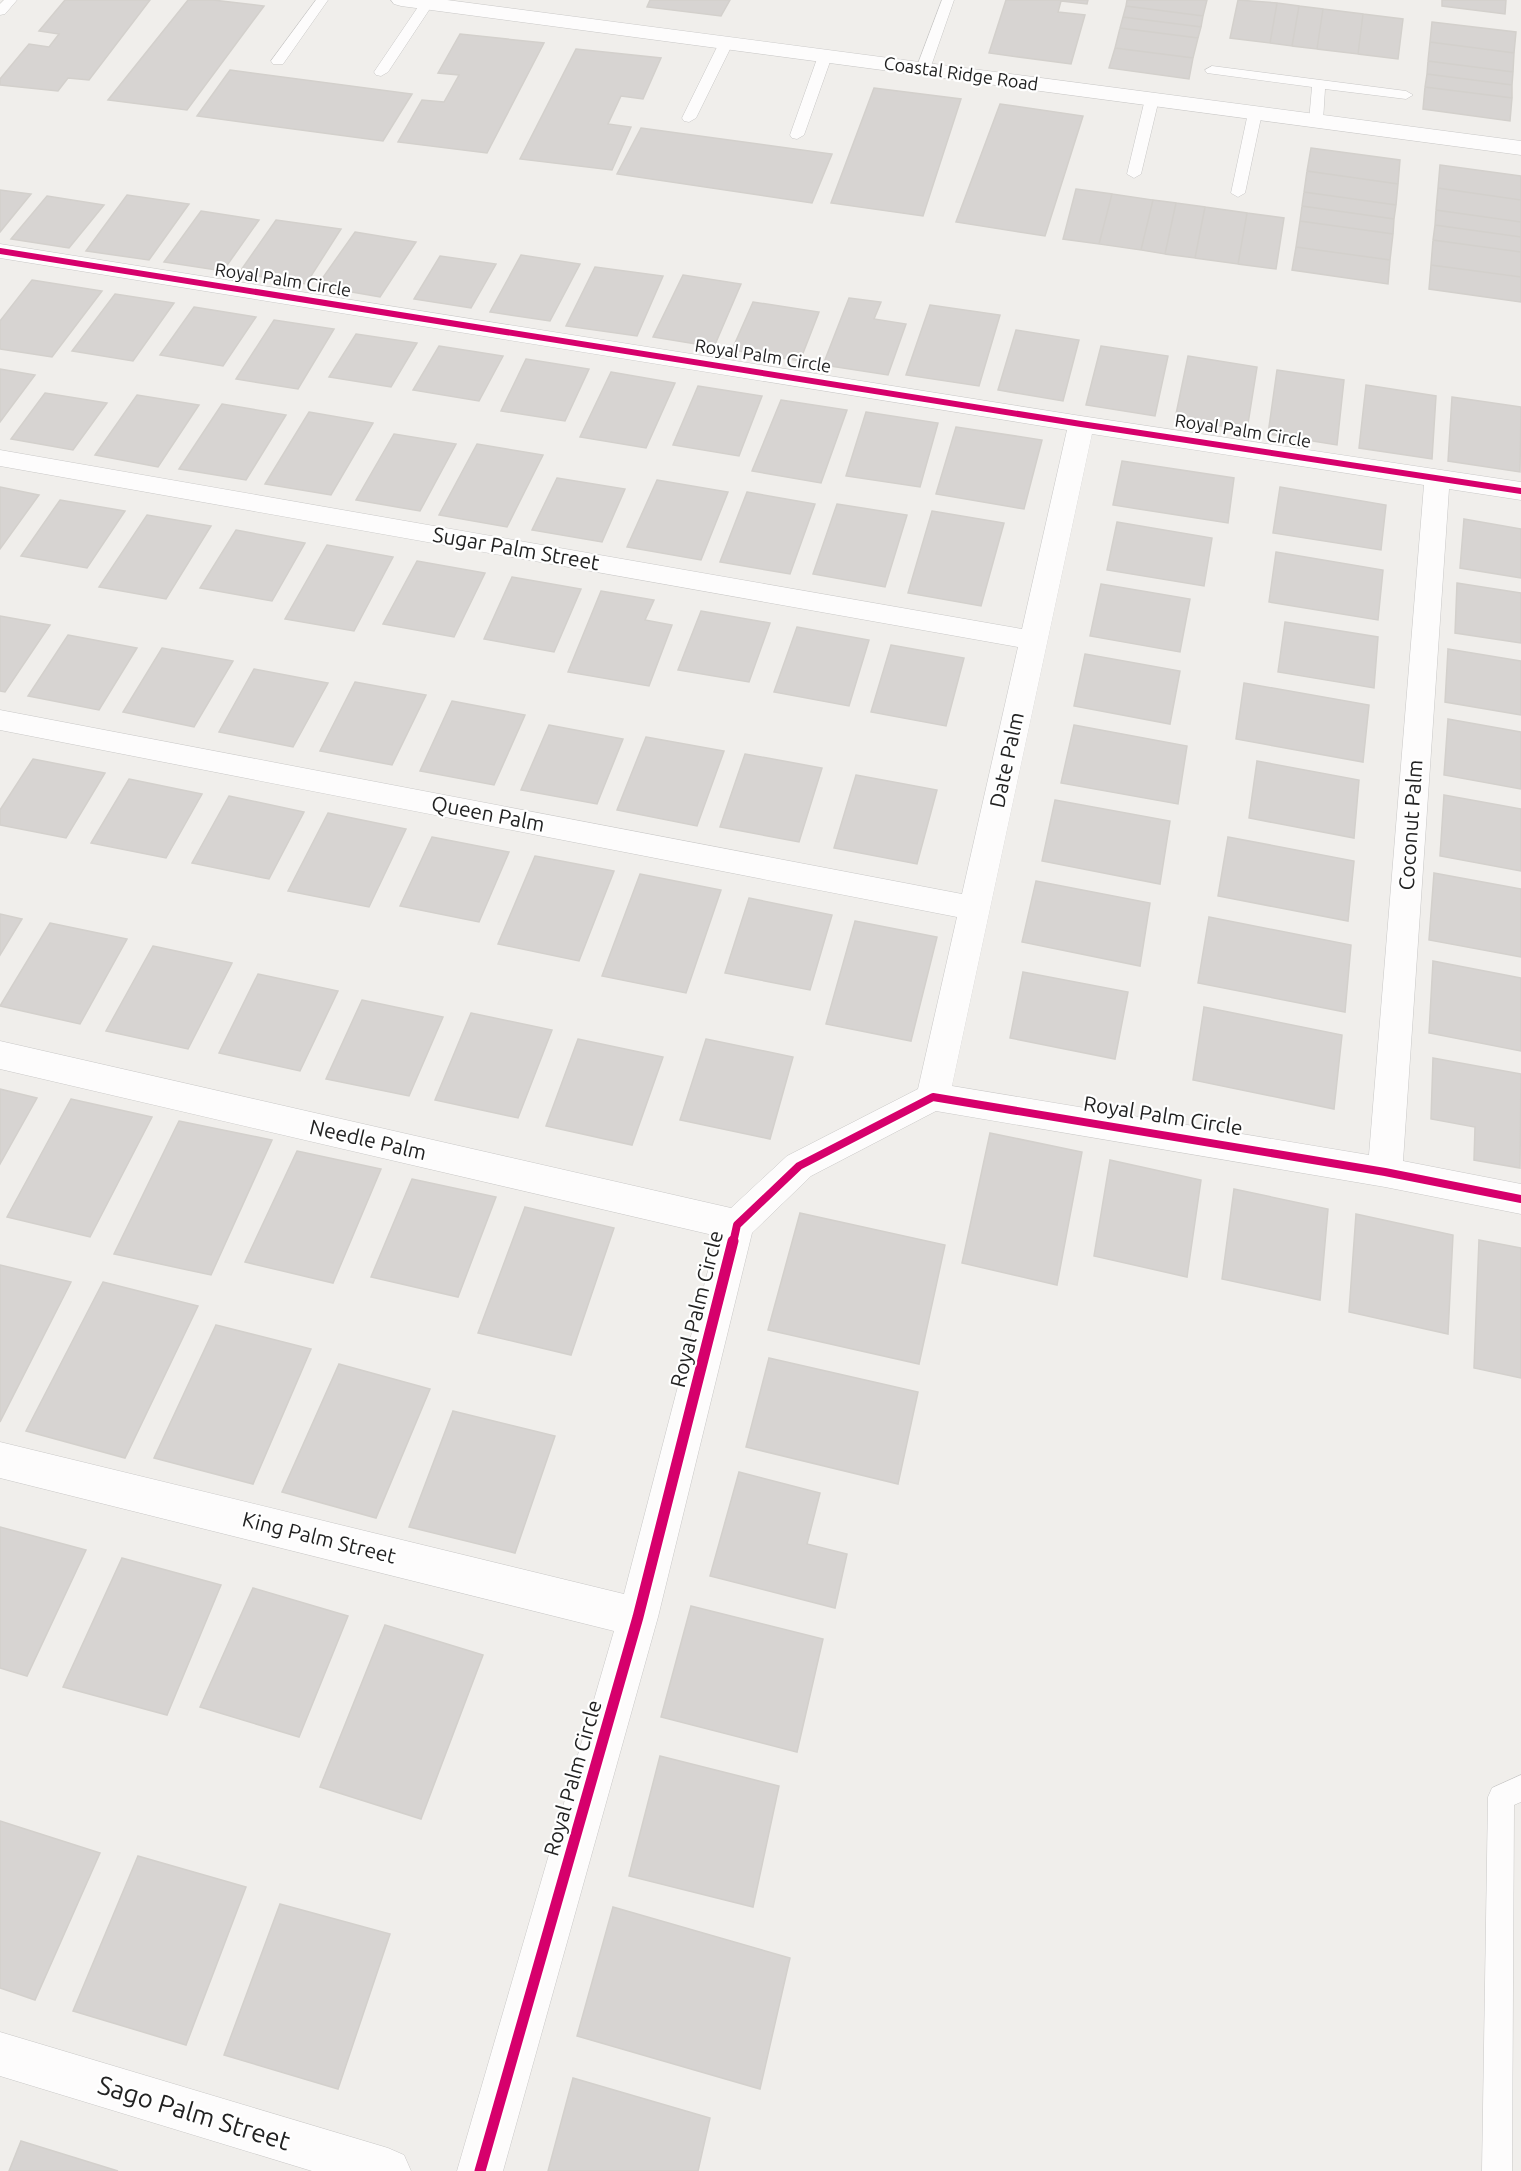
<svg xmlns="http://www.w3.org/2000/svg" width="1521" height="2171" font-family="Ubuntu,sans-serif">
<rect width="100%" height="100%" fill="#f0eeeb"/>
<path fill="#d7d4d2" stroke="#d3d0cc" stroke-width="1.5" d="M65,0H150L89,80L68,78L58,91L0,85V79L29,44L49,47L59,34L39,31Z
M188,0H213L264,6L187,110L108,100Z
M650,0H730L721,16L647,7Z
M1006,0H1088L1087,4L1061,1L1058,12L1085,15L1071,64L989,53Z
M1127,0H1207L1203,16L1126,6Z
M1238,0L1277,3L1270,43L1230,38Z
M1442,0H1506L1505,14L1442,6Z
M1277,3L1299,6L1292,46L1270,43Z
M1126,6L1203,16L1201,27L1123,17Z
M1299,6L1323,9L1317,49L1292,46Z
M1323,9L1363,14L1358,54L1317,49Z
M1363,14L1403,19L1398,59L1358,54Z
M1123,17L1201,27L1198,38L1120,28Z
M1432,22L1516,32L1514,53L1430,42Z
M1120,28L1198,38L1193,58L1115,48Z
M460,34L544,43L487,153L398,142L422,100L444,102L459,75L438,73Z
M1430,42L1514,53L1513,72L1428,61Z
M1115,48L1193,58L1189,79L1109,68Z
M576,49L661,58L643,99L621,96L608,124L631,127L612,170L520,159Z
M1428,61L1513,72L1512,85L1427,74Z
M230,70L412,94L383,141L197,116Z
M1427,74L1512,85V98L1425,87Z
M1425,87L1512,98L1510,121L1423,109Z
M874,88L961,99L923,216L831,203Z
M1000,104L1083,116L1045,236L956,222Z
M641,128L832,154L812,203L617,174Z
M1311,148L1400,160L1398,184L1307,171Z
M1440,165L1521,176V200L1438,188Z
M1307,171L1398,184L1396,205L1304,192Z
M1438,188L1521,200V222L1436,210Z
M1076,189L1112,194L1099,244L1063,239Z
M0,190L31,194L0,232Z
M1304,192L1396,205L1394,219L1302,206Z
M1112,194L1153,200L1141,250L1099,244Z
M127,195L189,204L149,260L86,251Z
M47,196L104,205L69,248L11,239Z
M1153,200L1176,203L1165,254L1141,250Z
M1176,203L1205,207L1195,258L1165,254Z
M1302,206L1394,219L1393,234L1300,221Z
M1205,207L1247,213L1238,264L1195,258Z
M1436,210L1521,222V237L1435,225Z
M201,211L259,220L223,271L164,262Z
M1247,213L1284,218L1276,269L1238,264Z
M276,220L341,229L306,284L239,273Z
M1300,221L1393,234L1390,260L1296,247Z
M1435,225L1521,237V252L1433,240Z
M355,232L416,242L380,297L317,286Z
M1433,240L1521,252V277L1431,265Z
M1296,247L1390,260L1388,284L1292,270Z
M521,255L580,264L550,321L490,312Z
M440,256L496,264L471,308L414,299Z
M1431,265L1521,277V302L1429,289Z
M595,267L663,276L637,336L566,326Z
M683,275L741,284L714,347L653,337Z
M32,280L102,291L52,357L0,349V321Z
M115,294L174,303L133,361L72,351Z
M849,298L881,302L874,319L906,324L888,375L823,365Z
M753,302L819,312L800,361L732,350Z
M930,305L1000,315L979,386L906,375Z
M194,307L256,317L223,366L160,355Z
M274,320L334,329L298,389L236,379Z
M1016,330L1079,340L1063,401L998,390Z
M356,334L417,343L391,387L329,377Z
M439,346L503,356L479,401L413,390Z
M1101,346L1168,356L1155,416L1086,405Z
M1188,356L1257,367L1247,430L1175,419Z
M526,359L589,369L565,421L501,411Z
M0,369L35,375L0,422Z
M1277,370L1344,380L1337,445L1268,434Z
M611,372L675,383L646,448L580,437Z
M1366,385L1436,396L1432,459L1359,448Z
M698,386L762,396L739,456L673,445Z
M45,393L107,403L73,450L11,439Z
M137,395L199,405L158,467L95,455Z
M1452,397L1521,407L1520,472L1448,461Z
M781,400L847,410L821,483L752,471Z
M222,404L286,415L246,480L179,469Z
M309,412L373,423L331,495L265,484Z
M866,412L938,423L920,487L846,476Z
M956,427L1042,440L1024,509L936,494Z
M394,434L456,444L420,511L356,500Z
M477,444L543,455L507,527L439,515Z
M1122,461L1234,478L1228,523L1113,505Z
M557,478L625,489L602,542L532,530Z
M657,480L728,492L701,560L627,547Z
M0,487L39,495L0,549Z
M1280,487L1386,505L1381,550L1273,533Z
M747,492L815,504L790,574L720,562Z
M60,500L125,511L87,568L21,556Z
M837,504L907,515L885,587L813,574Z
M932,511L1004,523L981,606L908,593Z
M147,515L211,526L166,599L99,587Z
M1464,519L1521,529V578L1460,568Z
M1117,522L1212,538L1204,586L1107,570Z
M236,530L305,543L272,601L200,588Z
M327,545L393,557L354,631L285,619Z
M1276,552L1383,570L1378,620L1269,602Z
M417,561L485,573L454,637L383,624Z
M512,577L581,589L554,652L484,639Z
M1457,583L1521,593V643L1455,633Z
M1101,584L1190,599L1180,652L1090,636Z
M601,591L654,600L645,620L672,625L649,686L568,672Z
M701,611L770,623L749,682L678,670Z
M0,616L50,625L5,692L0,691Z
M1285,622L1378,637L1374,688L1278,672Z
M797,627L869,640L849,706L774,692Z
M68,635L137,648L99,710L28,696Z
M891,645L964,658L946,726L871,712Z
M162,648L233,661L194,727L123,712Z
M1448,649L1521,661V715L1445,702Z
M1085,654L1180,671L1170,724L1074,706Z
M254,669L328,683L293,747L219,732Z
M355,682L426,695L392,765L320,751Z
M1244,683L1369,705L1363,762L1236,739Z
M452,701L525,715L494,785L420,771Z
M1448,719L1521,732V789L1444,775Z
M549,725L623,739L597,804L521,790Z
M1074,725L1187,746L1178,804L1061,783Z
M646,737L724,751L697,826L617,810Z
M745,754L822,768L799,842L720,827Z
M33,759L105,773L66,838L0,825V810Z
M1257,761L1359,780L1354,838L1249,818Z
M856,775L937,790L917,864L834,848Z
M129,779L202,794L166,858L91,843Z
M1444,795L1521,809V871L1440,856Z
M229,796L304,812L269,879L192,863Z
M1055,800L1170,821L1160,884L1042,861Z
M328,813L406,829L369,907L288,891Z
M432,837L509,852L479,922L400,906Z
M1228,837L1354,861L1348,921L1218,896Z
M535,856L614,871L579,961L498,944Z
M1434,873L1521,889V957L1429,940Z
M640,874L721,890L686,993L602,976Z
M1036,881L1150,903L1140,966L1022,942Z
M749,898L832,915L810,990L725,973Z
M0,914L22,919L0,955Z
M1209,917L1351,945L1345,1012L1198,983Z
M855,921L937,937L911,1041L826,1024Z
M50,923L127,939L80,1024L0,1006Z
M153,946L232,963L188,1049L106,1031Z
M1433,961L1521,978V1051L1429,1033Z
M1023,972L1128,992L1115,1059L1010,1038Z
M258,974L338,991L300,1071L219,1053Z
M362,1000L443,1017L409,1096L326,1079Z
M1204,1007L1342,1035L1334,1109L1193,1080Z
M471,1013L552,1030L518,1118L435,1100Z
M578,1039L663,1057L632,1145L546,1126Z
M706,1039L793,1057L770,1139L680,1120Z
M1433,1058L1521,1074L1520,1168L1474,1160L1475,1127L1431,1119Z
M0,1089L37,1098L0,1164Z
M71,1099L152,1117L90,1237L7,1217Z
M179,1121L272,1140L211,1275L114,1254Z
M990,1133L1082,1152L1057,1285L962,1263Z
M297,1151L381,1169L333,1283L245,1262Z
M1110,1160L1201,1180L1187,1277L1094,1256Z
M412,1179L496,1197L458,1297L371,1277Z
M1234,1189L1328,1209L1320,1300L1222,1279Z
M525,1207L614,1228L571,1355L478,1333Z
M800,1213L945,1245L919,1364L768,1330Z
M1356,1214L1453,1235L1448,1334L1349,1312Z
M1479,1240L1521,1248V1378L1474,1368Z
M0,1265L71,1282L0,1422Z
M103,1282L198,1306L125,1458L26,1431Z
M216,1325L311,1349L253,1484L154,1458Z
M769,1358L918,1392L898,1484L746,1447Z
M339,1364L430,1389L376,1518L282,1492Z
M453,1411L555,1436L515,1553L409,1527Z
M739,1472L820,1493L807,1544L847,1554L835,1608L710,1576Z
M0,1527L86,1550L27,1676L0,1668Z
M122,1558L221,1585L167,1715L63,1687Z
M253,1588L348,1616L299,1737L200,1707Z
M691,1606L823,1639L797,1752L661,1717Z
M385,1625L483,1655L421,1819L320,1787Z
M660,1756L779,1786L753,1907L629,1876Z
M0,1821L100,1853L35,2000L0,1988Z
M138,1856L246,1887L186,2045L73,2011Z
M280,1904L390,1934L338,2089L224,2055Z
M613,1907L790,1958L760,2089L577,2036Z
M573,2078L710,2118L698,2171H548Z
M21,2141L118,2171H9Z"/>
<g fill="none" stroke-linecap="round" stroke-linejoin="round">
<g stroke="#c9c8c7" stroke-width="1">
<path id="service" d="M4,0H17L5,14L0,15V4Z
M316,0H328L283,64H273L271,61Z
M427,0L433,4L388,72L381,76L376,75L374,72L422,1Z
M942,0H954L930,69L928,72H918L916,69Z
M726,39L733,43L696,118L689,122L684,121L682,118L719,43Z
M825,52L832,56L804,135L797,139L792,138L790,135L818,56Z
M1212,66L1406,91L1413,95L1406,99L1325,89L1323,121L1316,125L1309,121L1312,87L1207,73L1205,70Z
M1152,95L1159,99L1141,174L1134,178L1127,174L1145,99Z
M1255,109L1262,113L1245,193L1238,197L1231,193L1248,113Z
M1521,1775V1802L1514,1805L1512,2171H1482L1488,1797L1492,1788Z"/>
</g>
<g stroke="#c9c8c7" stroke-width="1">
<path id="minor" d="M391,0H447L1521,141V155L401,6L394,4Z
M0,244L1081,416L1521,482V500L1449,489L1403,1161L1521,1184V1214L1385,1187L936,1111L811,1176L752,1233L658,1617L503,2171H457L614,1631L0,1478V1442L624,1594L717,1236L0,1069V1041L731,1208L787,1156L918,1089L957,917L0,730V710L962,894L1018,647L0,466V450L1022,629L1067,430L0,258ZM1092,434L1424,485L1369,1155L952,1086Z
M0,2032L388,2148L404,2155L411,2171H312L0,2076Z"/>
</g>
<use href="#service" fill="#fdfcfc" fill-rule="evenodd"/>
<use href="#minor" fill="#fdfcfc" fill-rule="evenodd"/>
<g stroke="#fff" stroke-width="8">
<path id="cycleway-far2" d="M0,251L1081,424L1521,491"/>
</g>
<g stroke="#fff" stroke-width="12">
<path id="cycleway-far1" d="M733,1243L737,1225L799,1166L933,1097L1385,1172L1521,1199"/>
</g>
<g stroke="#fff" stroke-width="15">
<path id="cycleway" d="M480,2171L638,1617L733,1241"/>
</g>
<use href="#cycleway-far2" stroke="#d6006c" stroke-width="6"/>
<use href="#cycleway-far1" stroke="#d6006c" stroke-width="8"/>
<use href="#cycleway" stroke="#d6006c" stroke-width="11"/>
</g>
<g text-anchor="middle" stroke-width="4.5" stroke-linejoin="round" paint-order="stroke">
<g font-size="18" fill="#222" stroke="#fff">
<text transform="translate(961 74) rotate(8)" y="6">Coastal Ridge Road</text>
<text transform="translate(283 280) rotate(9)" y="6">Royal Palm Circle</text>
<text transform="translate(763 356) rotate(9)" y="6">Royal Palm Circle</text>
<text transform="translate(1243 431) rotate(9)" y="6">Royal Palm Circle</text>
</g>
<g font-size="21" fill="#222" stroke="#fff">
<text transform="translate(516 549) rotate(10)" y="7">Sugar Palm Street</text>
<text transform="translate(1007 760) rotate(-78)" y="7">Date Palm</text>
<text transform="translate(488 814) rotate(11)" y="7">Queen Palm</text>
<text transform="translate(1411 825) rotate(-86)" y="7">Coconut Palm</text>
<text transform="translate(1163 1116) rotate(9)" y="7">Royal Palm Circle</text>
<text transform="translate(368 1140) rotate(13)" y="7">Needle Palm</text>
<text transform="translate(697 1309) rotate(-76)" y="7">Royal Palm Circle</text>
<text transform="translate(319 1538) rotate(14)" y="7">King Palm Street</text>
<text transform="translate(573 1778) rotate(-74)" y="7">Royal Palm Circle</text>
</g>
<g font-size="26" fill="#222" stroke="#fff">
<text transform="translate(194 2113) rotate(17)" y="9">Sago Palm Street</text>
</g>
</g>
</svg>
